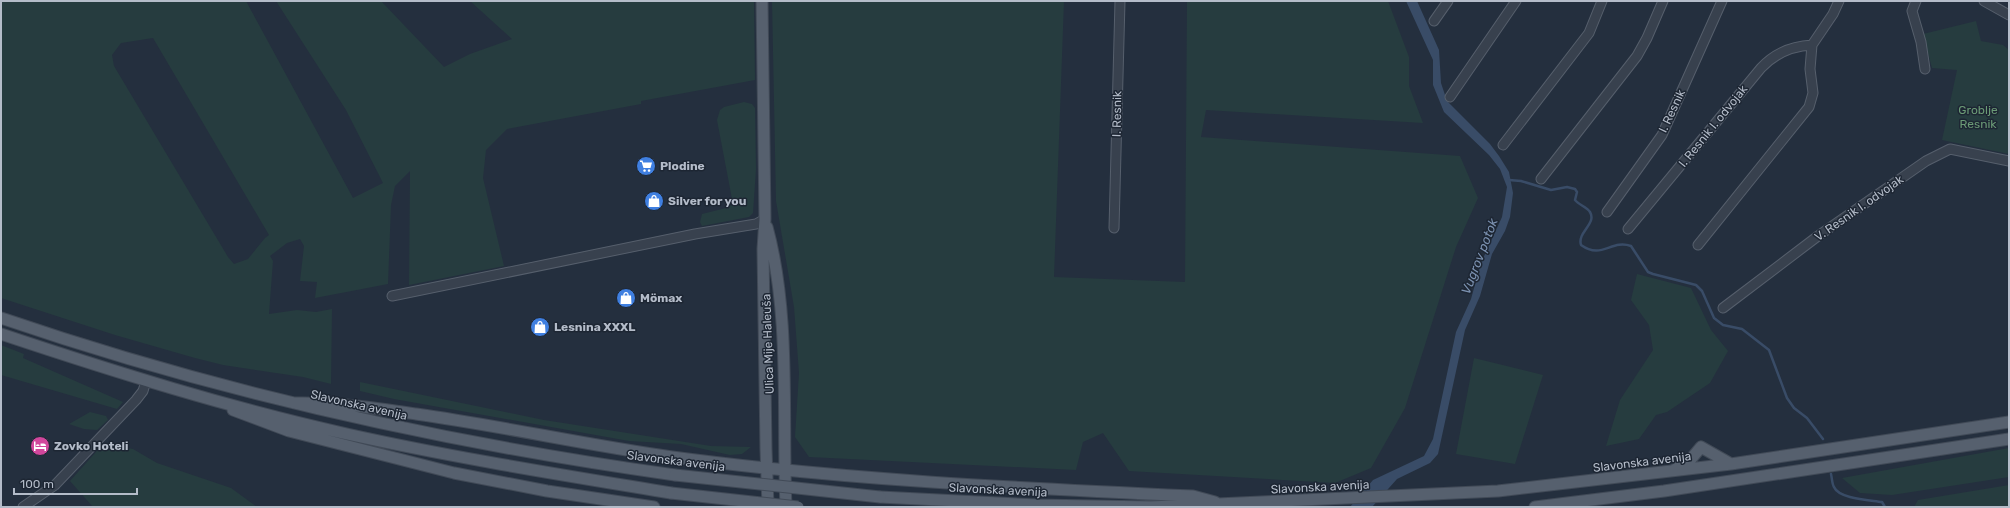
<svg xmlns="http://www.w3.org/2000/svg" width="2010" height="508" font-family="Rubik,sans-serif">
<rect width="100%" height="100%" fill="#242f3e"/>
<path fill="#263c3f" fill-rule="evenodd" d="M1,1H246L353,198L383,183L346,110L276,1H381L444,67L470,54L512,39L470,1H754L755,80L641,101V104L507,129L486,150L483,178L504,266L409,285L410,171L395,186L391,205L388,284L315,298L317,282L300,281L304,246L300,239L287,243L270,256L273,261L269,314L297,310L316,312L332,309L331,384L303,377L223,365L195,358L115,335L1,298ZM153,38L269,235L265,238L248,259L234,264L228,257L114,66L112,55L121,43Z
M772,1H1064L1054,277L1185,282L1187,1H1388L1409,57V86L1423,123L1206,110L1201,137L1460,156L1478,198L1456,247L1405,408L1371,468L1335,483L1129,471L1103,433L1083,442L1076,470L809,457L795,437L799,373L794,307L776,201Z
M1976,21L1981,41L2003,45L2009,50V154L1942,140L1957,70L1932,68L1923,34Z
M744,102L752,104L755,108L756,169L753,213L749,217L702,226L700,222L702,214L726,208L732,199L717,120L720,110L724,107Z
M1637,274L1691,288L1711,330L1728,351L1710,383L1667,412L1656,415L1639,439L1606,446L1620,400L1653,350L1649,325L1631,300Z
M1,345L24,354L23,358L123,402L117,409L1,375Z
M1474,358L1543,375L1515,464L1456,454Z
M360,382L544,420L711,446L751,447L742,454L730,455L681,444L629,441L394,399L360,391Z
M90,412L106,416L108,420L97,430L84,429L69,424Z
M104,443L133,449L157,463L231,488L257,507H93L70,481Z
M2009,448V477L1892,495L1860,493L1842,478Z
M2009,485V507H1914L1918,500Z"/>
<path fill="#394c67" d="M1406,1H1417L1439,50L1441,83L1447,101L1490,144L1499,156L1509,172L1513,193L1510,217L1505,231L1492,254L1480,296L1465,330L1438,454L1430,463L1397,479L1372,507H1350L1373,480L1424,456L1433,439L1456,332L1471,299L1481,263L1502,217L1507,187L1500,169L1489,155L1444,112L1433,85V60Z"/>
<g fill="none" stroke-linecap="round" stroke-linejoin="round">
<path stroke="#394c67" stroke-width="2.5" d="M1509,180L1521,181L1551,190L1567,187L1575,189L1577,192L1575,200C1579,205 1587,207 1590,212C1597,224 1577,232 1581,245C1602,260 1611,239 1631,246L1648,272L1653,274L1696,285L1702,291L1714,318L1723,325L1742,329L1769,350L1787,398L1794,408L1807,418L1823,439
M1831,474C1832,478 1832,484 1834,487C1839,499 1870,500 1882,502L1885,507"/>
<g stroke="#565f6c" stroke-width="11">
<path id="minor" d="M1916,1L1912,11L1921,42L1925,69
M1984,1L2009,15
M1434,21L1448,1
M1450,97L1516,1
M1503,145L1589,33L1602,1
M1541,179L1637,56L1647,38L1663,1
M1607,212L1662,135L1722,1
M1114,228L1120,1
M1628,229L1761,68C1775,53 1792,46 1812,45
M1698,245L1809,107L1813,93L1810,69L1812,45L1833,14L1839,1
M392,296L695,234L756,224L765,219
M1723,308L1818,236L1926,161L1950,149L2009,161
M23,507L55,485L136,400L143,391L146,381"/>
</g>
<g stroke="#414a57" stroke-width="13">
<path id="major" d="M762,1L765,219L763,249L766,449L768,507
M767,227C791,315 782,416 786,507
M1,318C220,393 446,443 675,475
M1,334C115,372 230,408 347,434C455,458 563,475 671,493
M294,403C335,402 375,408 416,414C502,426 586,445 672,457C845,480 1019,488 1193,496L1215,502
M233,410L289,431L454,473L547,491L654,507
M1674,470L1691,459L1701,447L1731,464
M880,497L1037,505L1151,507L1498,491L1731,464L2009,422
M1535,507L1664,491L2009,439"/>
</g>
<use href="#minor" stroke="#38414e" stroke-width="9"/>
<use href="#major" stroke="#56606e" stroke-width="11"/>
<g stroke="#414a57" stroke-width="13" stroke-linecap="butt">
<path id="major-bridge" d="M675,475L880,497
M671,493L798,507"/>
</g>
<use href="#major-bridge" stroke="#56606e" stroke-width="11"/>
</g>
<defs>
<g id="supermarket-disc" transform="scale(1)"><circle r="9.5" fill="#3f7fe0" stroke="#1d2633"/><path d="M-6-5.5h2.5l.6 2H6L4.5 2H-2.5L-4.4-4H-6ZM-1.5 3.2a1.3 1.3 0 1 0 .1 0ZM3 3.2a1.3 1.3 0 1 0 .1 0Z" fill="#fff"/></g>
<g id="shop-disc" transform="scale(1)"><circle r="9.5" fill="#3f7fe0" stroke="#1d2633"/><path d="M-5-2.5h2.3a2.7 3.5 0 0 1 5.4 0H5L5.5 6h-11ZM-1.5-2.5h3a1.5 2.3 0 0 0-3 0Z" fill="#fff"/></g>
<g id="hotel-disc" transform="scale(1)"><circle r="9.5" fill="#d1479c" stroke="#1d2633"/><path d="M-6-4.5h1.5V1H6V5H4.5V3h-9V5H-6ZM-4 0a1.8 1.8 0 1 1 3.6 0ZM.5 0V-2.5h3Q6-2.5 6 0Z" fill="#fff"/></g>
</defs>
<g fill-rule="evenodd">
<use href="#supermarket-disc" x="646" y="166"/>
<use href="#shop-disc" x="654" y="201"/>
<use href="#shop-disc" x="626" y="298"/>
<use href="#shop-disc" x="540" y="327"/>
<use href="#hotel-disc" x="40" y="446"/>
</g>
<g text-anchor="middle" stroke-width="3" stroke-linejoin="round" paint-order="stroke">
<g font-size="12" fill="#6b9a76" stroke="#1d2633">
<text x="1978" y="114">Groblje<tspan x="1978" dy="14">Resnik</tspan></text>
</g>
<g font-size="12" fill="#b4bcc9" stroke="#1d2633">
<text transform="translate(1672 111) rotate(-65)" y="4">I. Resnik</text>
<text transform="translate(1117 114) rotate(-89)" y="4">I. Resnik</text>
<text transform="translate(1713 126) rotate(-51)" y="4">I. Resnik I. odvojak</text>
<text transform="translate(1859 208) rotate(-35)" y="4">V. Resnik I. odvojak</text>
<text transform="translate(768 344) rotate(-92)" y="4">Ulica Mije Haleuša</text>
<text transform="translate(359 405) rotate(13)" y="4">Slavonska avenija</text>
<text transform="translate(676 461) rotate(7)" y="4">Slavonska avenija</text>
<text transform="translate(1642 462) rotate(-7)" y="4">Slavonska avenija</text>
<text transform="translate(1320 487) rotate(-3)" y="4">Slavonska avenija</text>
<text transform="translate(998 490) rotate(3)" y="4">Slavonska avenija</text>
</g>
<g font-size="12" font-weight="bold" fill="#b4bcc9" stroke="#1d2633" text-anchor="start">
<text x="660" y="170">Plodine</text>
<text x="668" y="205">Silver for you</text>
<text x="640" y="302">Mömax</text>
<text x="554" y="331">Lesnina XXXL</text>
<text x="54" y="450">Zovko Hoteli</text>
</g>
<g font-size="13" font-style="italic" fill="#7c92b1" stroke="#1d2633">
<text transform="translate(1479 256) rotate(-69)" y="5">Vugrov potok</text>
</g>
</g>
<rect width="2010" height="508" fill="none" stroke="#b4bcc9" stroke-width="4"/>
<path d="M14 488v6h123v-6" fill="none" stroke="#b4bcc9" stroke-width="2"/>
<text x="20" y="488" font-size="12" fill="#b4bcc9" stroke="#1d2633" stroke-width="3" paint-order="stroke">100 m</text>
</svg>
